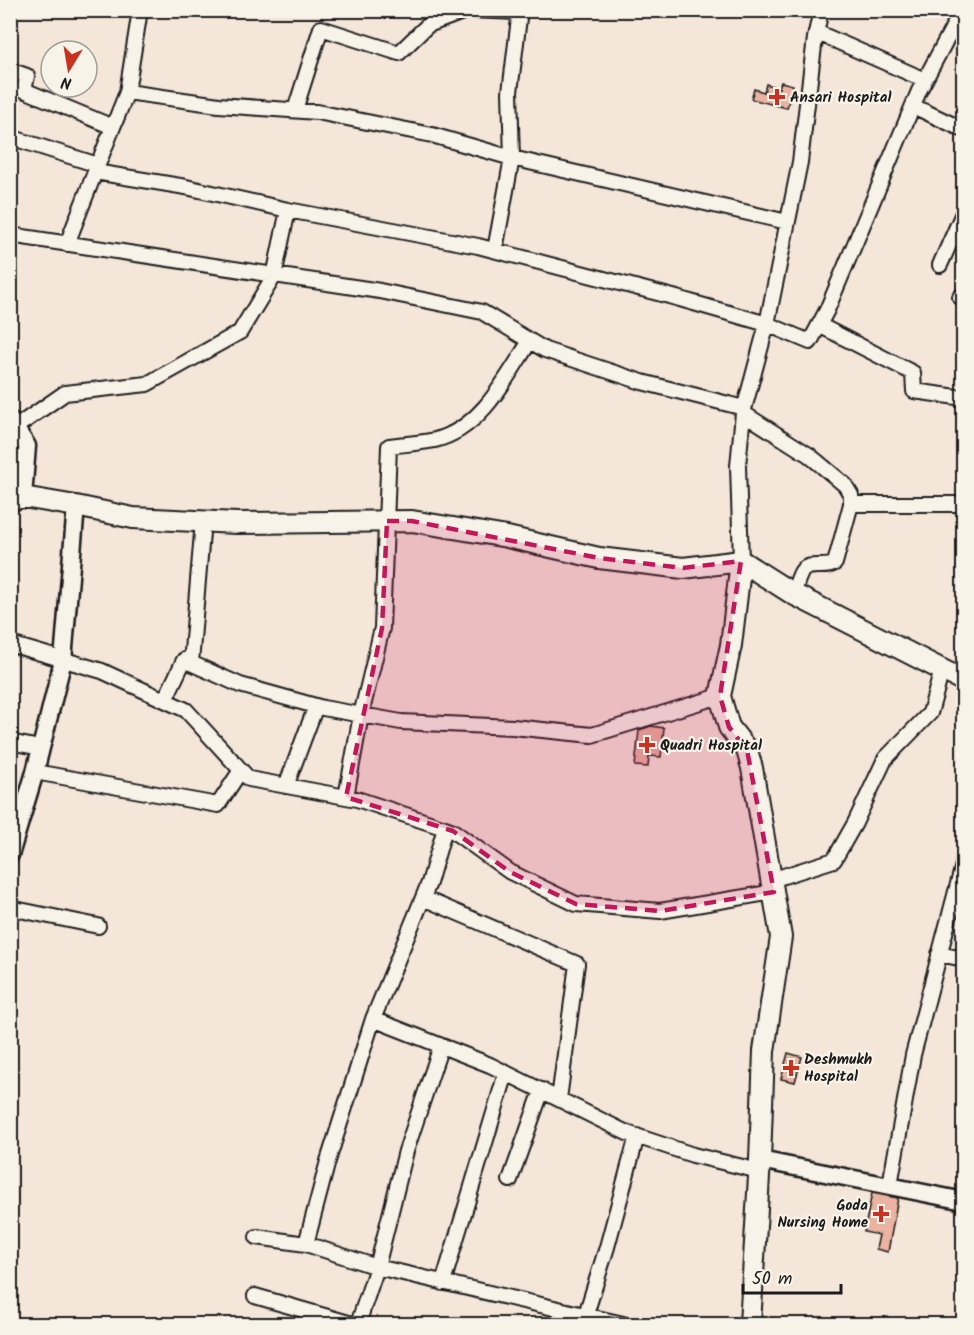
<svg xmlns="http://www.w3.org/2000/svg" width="974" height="1335" font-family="Kalam,sans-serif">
<rect width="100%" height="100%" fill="#f5e6da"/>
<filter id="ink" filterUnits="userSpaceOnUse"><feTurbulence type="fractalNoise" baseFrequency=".0167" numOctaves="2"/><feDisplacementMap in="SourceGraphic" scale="12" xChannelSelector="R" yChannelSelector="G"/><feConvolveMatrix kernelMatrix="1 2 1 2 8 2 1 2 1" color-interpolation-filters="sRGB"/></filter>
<g filter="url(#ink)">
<path fill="#ebb3a1" stroke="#1c1c1c" stroke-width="1.5" d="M781,82L793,85L787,108L751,99L754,89L764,92L766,84L779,88Z
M651,726L664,728L661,757L649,756L648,767L635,766L639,730Z
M788,1053L802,1057L795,1082L781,1079Z
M872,1193L898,1198L888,1252L876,1249L879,1235L864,1232Z"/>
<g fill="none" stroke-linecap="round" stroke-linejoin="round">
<g stroke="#1c1c1c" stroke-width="18">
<path id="minor" d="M472,10L519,12
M816,32L925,80
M10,70L27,76L24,90L113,127
M127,92L140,10
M913,106L964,130
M295,110L321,28L399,53L428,25L468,10
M10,137L98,165
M95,172L127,92L219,105L317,112L432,135L512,158L787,222
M10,235L380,291L482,312L545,350L642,382L744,408
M67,244L95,172L186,187L288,210L478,246L673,297L767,324L810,342L827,310L919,91L962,10
M495,250L512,158L510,92L520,10
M940,265L964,211
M960,297L964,298
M819,325L913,373L914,391L964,398
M743,413L809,455L845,485L851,495V504L835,563C825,570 810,561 802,571C798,577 796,587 793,594
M16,427L65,393L147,384L240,332L274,276L288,210
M851,504H964
M741,561L738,466L743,413L767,324L800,162L815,38L821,10
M10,644L102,671L186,710L249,779L357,799L445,828L453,831L510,872L576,904L660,911L774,892
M191,663L203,521
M165,700L184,660L240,685L323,708L401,722L513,727L592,735L720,696
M10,742L40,748
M35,772L218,805L241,770
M286,786L316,706
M346,797L361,715L382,628L389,446C404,444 421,443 435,440C481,429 506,378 530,341
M771,880L834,860L855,823L885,759L930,713L942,670
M423,898L577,964L559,1099
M10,908L98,926
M939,954L964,959
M373,1019L429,883L445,828
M510,1180L542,1090
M890,1185L913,1055L964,861
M257,1237L306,1244
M443,1283L506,1073
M255,1296L352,1324
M358,1324L377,1267L406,1151L441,1046
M583,1324L607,1247L637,1136
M623,1324L377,1267L306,1244L328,1161L373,1019L490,1065L627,1133L693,1155L759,1171"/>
</g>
<g stroke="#1c1c1c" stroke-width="21">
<path id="tertiary" d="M10,420L27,446L23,497
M10,855L35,772L63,660L76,506
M760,1160L964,1201"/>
</g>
<g stroke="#1c1c1c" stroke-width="24">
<path id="secondary" d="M10,500L23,497L76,506L133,518L237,523L412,521L507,537L599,558L683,568L741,561L793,594L964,681
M741,561L731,645L720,696L729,727L747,750L752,768L781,937L764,1051L760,1160L750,1324"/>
</g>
<use href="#minor" stroke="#f7f3e8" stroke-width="14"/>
<use href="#tertiary" stroke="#f7f3e8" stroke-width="16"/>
<use href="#secondary" stroke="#f7f3e8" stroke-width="20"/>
</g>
</g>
<path fill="#c2185b" fill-opacity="0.2" stroke="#c2185b" stroke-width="4.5" stroke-dasharray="12 8" stroke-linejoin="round" d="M387,521H412L599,558L683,568L741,561L720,696L729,727L747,750L774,892L660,911L576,904L510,872L453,831L346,797L382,628Z"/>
<g fill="#c8321e" stroke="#f7f3e8" stroke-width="2">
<path d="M774 88h6v6h6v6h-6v6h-6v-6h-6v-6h6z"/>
<path d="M644 736h6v6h6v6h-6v6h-6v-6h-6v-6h6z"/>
<path d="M788 1059h6v6h6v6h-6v6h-6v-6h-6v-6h6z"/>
<path d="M878 1205h6v6h6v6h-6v6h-6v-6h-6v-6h6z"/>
</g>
<g text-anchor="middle" stroke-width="4.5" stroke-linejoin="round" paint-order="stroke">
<g font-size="15" font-weight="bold" fill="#1c1c1c" stroke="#f7f3e8" text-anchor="start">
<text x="790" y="102">Ansari Hospital</text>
<text x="660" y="750">Quadri Hospital</text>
<text x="804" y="1064">Deshmukh<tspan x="804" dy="17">Hospital</tspan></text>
<text x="868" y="1210" text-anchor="end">Goda<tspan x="868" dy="17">Nursing Home</tspan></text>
</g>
</g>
<rect width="974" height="1335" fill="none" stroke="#f7f3e8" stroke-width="36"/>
<rect x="18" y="18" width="938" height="1299" fill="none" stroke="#1c1c1c" stroke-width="2" filter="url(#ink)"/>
<g transform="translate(69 69) rotate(191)"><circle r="28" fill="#f7f3e8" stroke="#9f9d96" stroke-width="1.5"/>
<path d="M0-4.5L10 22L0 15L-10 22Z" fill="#c8321e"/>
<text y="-9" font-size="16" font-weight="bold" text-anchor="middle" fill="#1c1c1c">N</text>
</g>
<path d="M743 1284v9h98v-9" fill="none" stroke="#1c1c1c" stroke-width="3"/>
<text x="752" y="1284" font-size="18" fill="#1c1c1c" stroke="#f7f3e8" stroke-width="4.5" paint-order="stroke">50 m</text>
</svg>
